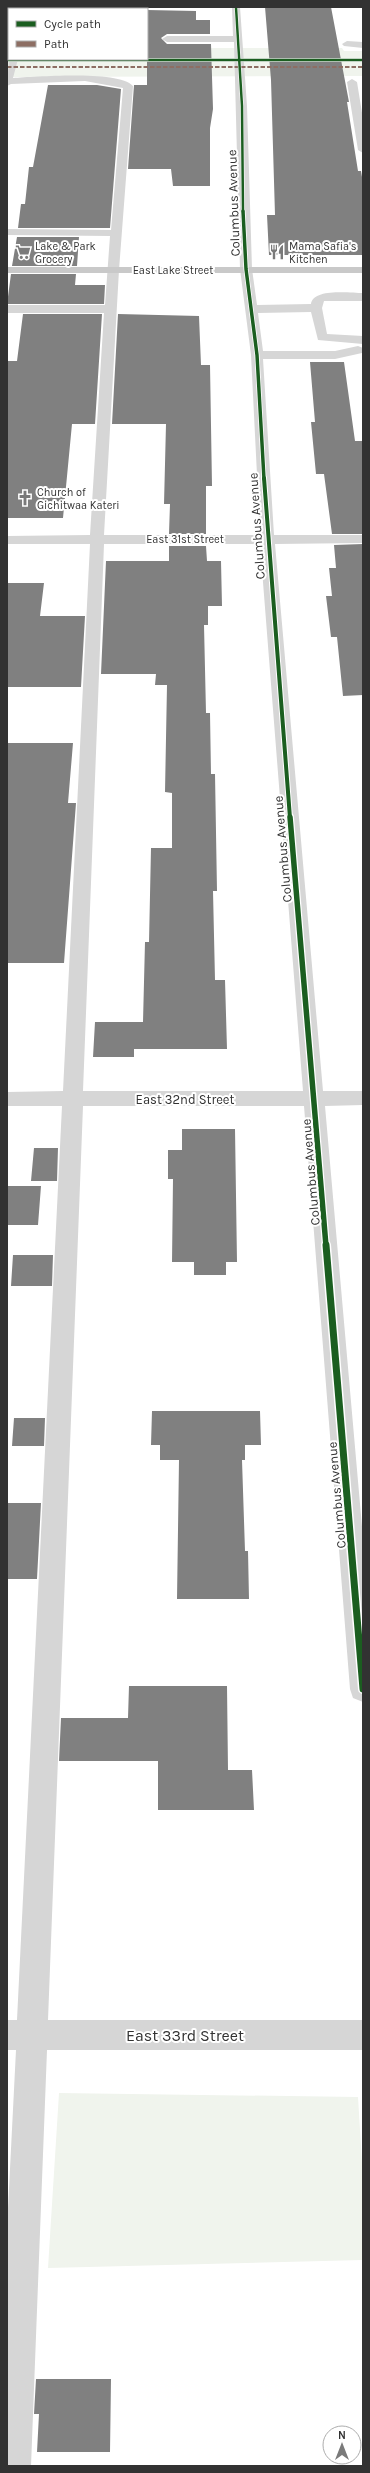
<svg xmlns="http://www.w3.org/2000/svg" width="370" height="2473" font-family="Karla,sans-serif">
<rect width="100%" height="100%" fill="#fff"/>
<path fill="#f0f4ed" d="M216,48H342L344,51H363V76L7,77V52L9,51V59H147V50Z
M59,2093L358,2097L363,2179V2260L48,2268Z"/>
<path fill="#808080" d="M265,7H331L349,102H347L358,171H361L363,183V255H269L267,215H275L271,80Z
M147,10L196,11V20H210V34H167L161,38L167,44H211L213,109L210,128V186H173L171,169H128L134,85H147Z
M48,85H97L121,89L110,228H18L21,204H25L29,167H33Z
M17,237H79L77,266H12Z
M11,274H76L75,285H105L104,304H7Z
M23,314H102L95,424H72L63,518H7V361H17Z
M118,314L199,316L201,365H210L212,486H206V534H169L170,504H164L166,424H112Z
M310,362H344L355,441H363V534H332L324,474H316L311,422H315Z
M363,544V695L343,696L337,637H331L326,596H332L329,568H336L334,545Z
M169,546H206L207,561H221L222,606H208V625H204L206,713H210L211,774H215L217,891H213L215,980H225L227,1049H134V1057H93L95,1022H143L145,942H149L151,848H172V793L165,792L167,685H155L156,674H101L106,561H169Z
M7,583H44L40,616H85L81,687H7Z
M7,743H73L68,803H76L64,963H7Z
M182,1129H235L237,1262H226V1275H194V1262H172L173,1179H168V1150H182Z
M34,1148H58L57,1181H31Z
M7,1186H41L38,1225H7Z
M13,1255H53L52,1286H11Z
M152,1411H260L261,1445H245V1460H242L245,1551H248L249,1599H177L179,1460H160V1445H151Z
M14,1418H45L44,1446H12Z
M7,1503H41L37,1579H7Z
M129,1686H227L228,1770H252L254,1810H158V1761H59L61,1718H128Z
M36,2379H111L110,2452H37L39,2414H34Z"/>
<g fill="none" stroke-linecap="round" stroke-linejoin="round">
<path fill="#d6d6d6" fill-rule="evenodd" d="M19,7H27V9H19Z
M232,7H240L247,106L252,269L257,305L311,304C313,288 350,293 363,293V301H324L322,308L327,334L363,336V344L318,340L311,312L258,313L263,351H335L358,346L363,348L362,353L335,359H263L274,535H363V543L275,544L323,1091H363V1105L325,1106L363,1538V1702L353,1698L350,1689L304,1106H83L48,2020H363V2050H47L31,2466H7V2228L16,2050H7V2020H17L62,1106H7V1092L63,1091L90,544H7V536L90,535L104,313H7V305H105L110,236L7,235V229L111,230L123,88L85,81L11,84L7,86L9,58L18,59L13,78C36,77 118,70 133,86L119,270L104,535H260L251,355L240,269L234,42H167L162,39L167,36H233ZM104,544H260L303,1091H83Z
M7,35H9V41H7Z
M347,41L363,42V48L344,46L342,44Z
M352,79L357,82L363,119V153L358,150L347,82Z"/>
<path fill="#c9c9c9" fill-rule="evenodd" d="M7,267H363V273H7Z"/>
<path stroke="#8d6e63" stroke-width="2" stroke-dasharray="4.5 2" stroke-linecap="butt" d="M7,67H363"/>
<g stroke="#fff" stroke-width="3.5">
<path id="cycleway-far4" d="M236,7L242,106L243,212
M7,60H363"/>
</g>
<g stroke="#fff" stroke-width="5">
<path id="cycleway-far3" d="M243,211L246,269L257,355L264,479"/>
</g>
<g stroke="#fff" stroke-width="6">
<path id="cycleway-far2" d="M264,478L290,818"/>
</g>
<g stroke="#fff" stroke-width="8">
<path id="cycleway-far1" d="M290,817L326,1246"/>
</g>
<g stroke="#fff" stroke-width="10">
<path id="cycleway" d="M326,1245L363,1689"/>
</g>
<use href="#cycleway-far4" stroke="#1b5e20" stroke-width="2.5"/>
<use href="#cycleway-far3" stroke="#1b5e20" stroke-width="3.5"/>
<use href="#cycleway-far2" stroke="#1b5e20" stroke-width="4"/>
<use href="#cycleway-far1" stroke="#1b5e20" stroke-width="5.5"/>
<use href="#cycleway" stroke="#1b5e20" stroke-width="7"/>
</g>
<defs>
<g id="supermarket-bare" transform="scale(1.2)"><path d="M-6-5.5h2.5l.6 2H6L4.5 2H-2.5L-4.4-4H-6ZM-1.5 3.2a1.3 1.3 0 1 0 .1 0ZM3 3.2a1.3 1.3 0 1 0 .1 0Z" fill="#7a7a7a" stroke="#fff" stroke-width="2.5" paint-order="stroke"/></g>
<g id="restaurant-bare" transform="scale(1.2)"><path d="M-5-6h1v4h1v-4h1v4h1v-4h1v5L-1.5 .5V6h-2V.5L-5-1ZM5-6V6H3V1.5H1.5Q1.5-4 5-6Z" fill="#7a7a7a" stroke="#fff" stroke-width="2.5" paint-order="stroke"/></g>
<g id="church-bare" transform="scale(1.2)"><path d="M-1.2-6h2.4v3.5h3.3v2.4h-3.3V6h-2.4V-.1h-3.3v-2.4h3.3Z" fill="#7a7a7a" stroke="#fff" stroke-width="2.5" paint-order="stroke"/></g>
</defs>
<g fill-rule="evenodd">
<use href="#supermarket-bare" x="23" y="252"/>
<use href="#restaurant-bare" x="277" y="252"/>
<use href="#church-bare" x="25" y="498"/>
</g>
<g text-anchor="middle" stroke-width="4" stroke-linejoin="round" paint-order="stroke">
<g font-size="11" fill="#323232" stroke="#fff" text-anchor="start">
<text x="35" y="250">Lake &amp; Park<tspan x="35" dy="13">Grocery</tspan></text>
<text x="289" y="250">Mama Safia's<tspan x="289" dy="13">Kitchen</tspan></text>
<text x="37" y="496">Church of<tspan x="37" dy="13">Gichitwaa Kateri</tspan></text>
</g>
<g font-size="11" fill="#323232" stroke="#fff">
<text x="173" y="274">East Lake Street</text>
<text x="185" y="543">East 31st Street</text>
</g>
<g font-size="13" fill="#323232" stroke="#fff">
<text transform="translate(233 203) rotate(-92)" y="5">Columbus Avenue</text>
<text transform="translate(256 526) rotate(-94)" y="5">Columbus Avenue</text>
<text transform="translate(282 849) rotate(-95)" y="5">Columbus Avenue</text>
<text x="185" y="1104">East 32nd Street</text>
<text transform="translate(310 1172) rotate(-95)" y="5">Columbus Avenue</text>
<text transform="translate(336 1495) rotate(-95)" y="5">Columbus Avenue</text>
</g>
<g font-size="16" fill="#323232" stroke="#fff">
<text x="185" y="2041">East 33rd Street</text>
</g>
</g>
<rect width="370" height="2473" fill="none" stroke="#323232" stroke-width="16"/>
<rect x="8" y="8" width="140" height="52" fill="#ffffff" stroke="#adadad"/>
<rect x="16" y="21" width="20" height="6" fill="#1b5e20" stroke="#adadad"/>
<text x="44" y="28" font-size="12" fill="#323232">Cycle path</text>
<rect x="16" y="41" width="20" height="6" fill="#8d6e63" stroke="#adadad"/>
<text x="44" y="48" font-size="12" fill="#323232">Path</text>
<g transform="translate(342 2445)"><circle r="19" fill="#ffffff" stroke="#adadad"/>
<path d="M0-3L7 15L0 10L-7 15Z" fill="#7a7a7a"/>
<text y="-6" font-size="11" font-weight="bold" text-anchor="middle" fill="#323232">N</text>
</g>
</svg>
